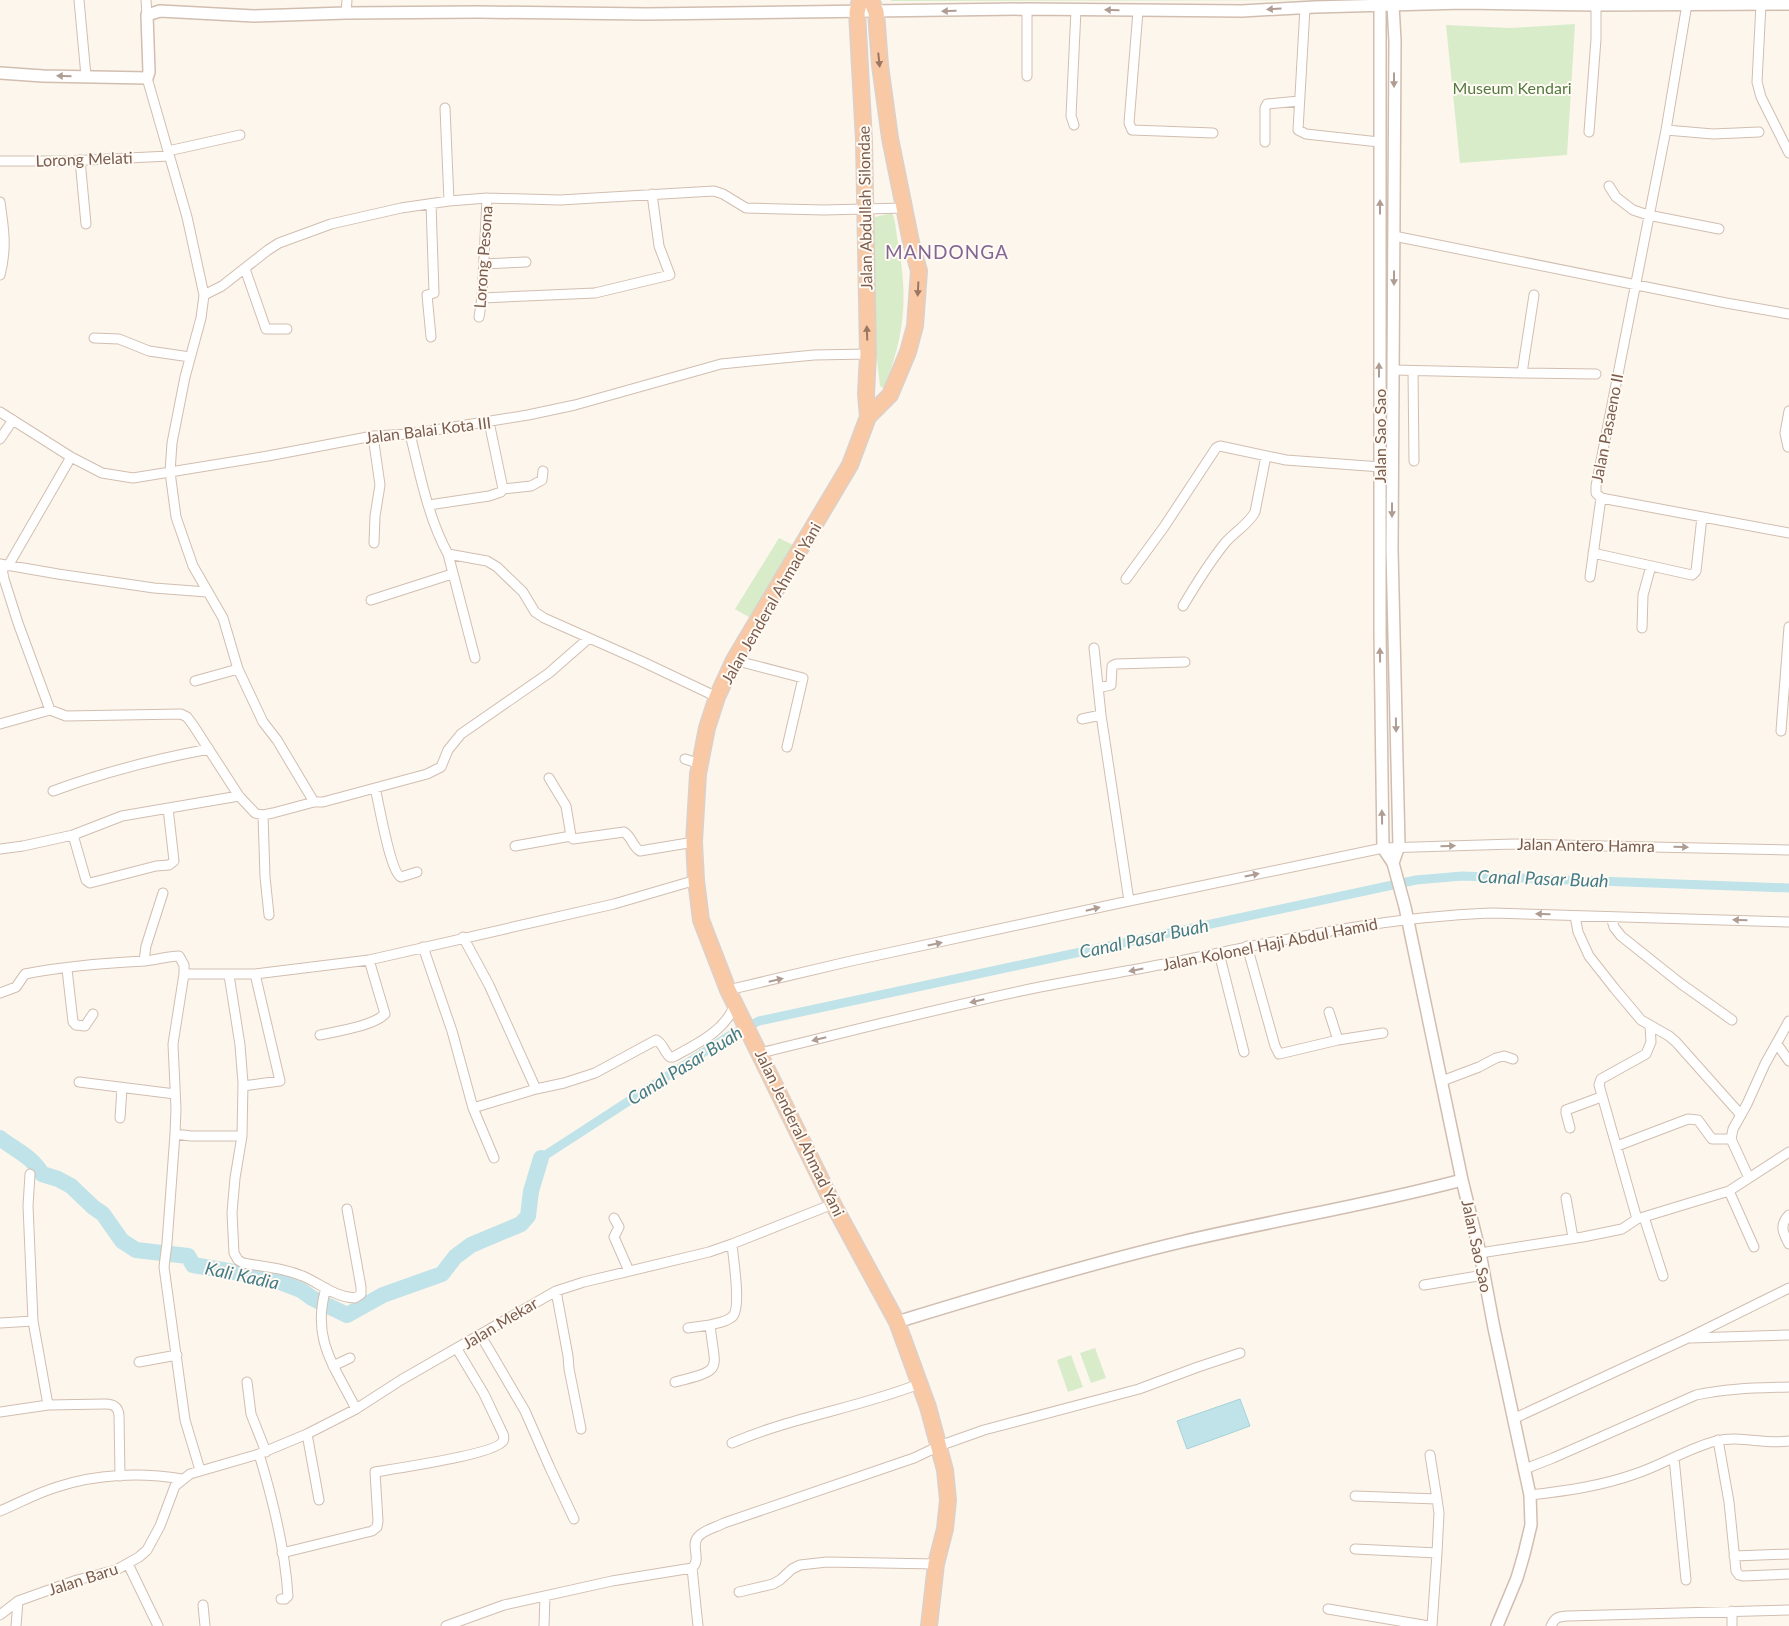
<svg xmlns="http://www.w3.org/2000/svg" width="1789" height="1626" font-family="Lato,sans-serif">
<rect width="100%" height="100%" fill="#fdf6ec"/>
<path fill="#d8ecc9" d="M891,0H1419L891,1Z
M1575,24L1567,155L1460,163L1446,25L1510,28Z
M892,213C896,221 896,233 898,243C908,299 905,332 885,386L883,388L880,386L877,359L872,222L875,217Z
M779,538L797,547L754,620L735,609Z
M1095,1348L1106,1378L1091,1383L1080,1353Z
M1071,1355L1083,1387L1068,1392L1057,1360Z"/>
<path fill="#bfe3e8" stroke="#a5d3da" d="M1240,1399L1250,1426L1187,1449L1177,1421Z"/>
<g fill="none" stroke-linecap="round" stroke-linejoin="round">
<path stroke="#bfe3e8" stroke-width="9" d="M541,1158L732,1034L759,1021L1416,880L1462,876L1789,888"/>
<path stroke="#bfe3e8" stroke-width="16" d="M0,1138C15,1150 33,1157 42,1174L58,1179L71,1186L93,1207L103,1214L122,1241L136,1250L188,1256L193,1265L252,1275L280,1282L301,1290L312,1298L347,1315L383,1295L442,1274L455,1257L471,1245L521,1224L528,1216L531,1191L541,1158"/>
<g stroke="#d1beb0" stroke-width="11">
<path id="minor" d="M79,0L86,76
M146,0L147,15
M1687,4L1666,130L1596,486V493L1601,498L1789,533
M1761,4L1757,82L1761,97L1789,153
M1305,8L1298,130L1306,134L1379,142
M1027,9V76
M1138,11L1129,123L1132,130L1213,133
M346,13L347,0
M147,78L187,217L204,295L201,318L185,377L172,443L170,472L176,517L193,566L223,618L238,669L263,722L277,740L314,802H323L427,774L441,767L448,750L461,734L549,673L589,638
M445,108L449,201
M1074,125L1071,116L1076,10
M1666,130L1713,134L1759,132
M1589,132L1596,39V5
M1265,142V108L1267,104L1299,101
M168,151L240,135
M80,160L86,224
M0,161H68L169,156
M1609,186L1616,197L1633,210L1648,215L1719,229
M0,202C4,229 7,249 0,275
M1394,236L1726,303L1789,314
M484,264L526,262
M245,269L266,329H287
M204,295L222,286L268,250L279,243L331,224L401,208L449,201L487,198L560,200L714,191L723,194L746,208L824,210L904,208
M482,298L595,293L670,275L659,246L652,194
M479,317L482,298L487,198
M431,337L427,295L434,293L431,204
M94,338L119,339L149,351L190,357
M1394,370L1522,373L1534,295
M1413,371L1414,461
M1522,373L1596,374
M0,412L71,457L102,473L133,478L268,456L373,436L410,434L528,415L575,405L721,364L814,355L868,354
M410,434C420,474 428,518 448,554L487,561L497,567L523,592L535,612L544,618L641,661L717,697
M373,436L380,485L375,516L374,543
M0,439L13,420
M1788,447L1785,433L1789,411
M503,489L531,486L542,480L543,471
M429,505L489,496L501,492L503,489L489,422
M1593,553L1692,575L1696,571L1702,517
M448,554L475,658
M0,564L58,574L154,588L207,592
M8,566L71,457
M1590,577L1601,498
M1126,579L1164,527L1216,448L1220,446L1286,460L1381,467
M371,600L452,574
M1183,606C1196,584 1209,563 1225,543C1234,532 1248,525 1255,512L1266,456
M1642,628L1643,595L1651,566
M1094,648L1101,715L1129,901
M734,660L803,678L787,747
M195,681L238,669
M1098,688L1111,685L1112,666L1116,664L1185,662
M50,710L66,716L181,714L187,717L193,725L239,796L255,813L263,815L273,813L314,802
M1082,719L1101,715
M0,724L50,710L18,623L4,579L1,564
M1781,731L1789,627
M685,759L700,764
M549,778L566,806L571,836L573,839L624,832C632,837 632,846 640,851L694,842
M375,788C379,803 390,872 401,877L417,872
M53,791C104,772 156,759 209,749
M263,815L265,877L269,915
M73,835L86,880L90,883L156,866L169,865L174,861L168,808
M515,846L571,836
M0,849L23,846L73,835L122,816L239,796
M1575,916L1578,932L1589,956L1615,989L1641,1020L1669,1036L1676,1042L1741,1115
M1611,917L1614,927L1621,936L1680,983L1732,1020
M1247,946L1275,1046L1279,1054L1338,1040L1383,1033
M423,947L452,1031L473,1108L536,1089L489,985L463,937
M1219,953L1244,1052
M144,961L146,946L163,893
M67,969L73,1022L76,1025L85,1026L93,1014
M184,974L173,1044L176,1109L175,1134L167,1243L164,1267L185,1420L200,1470
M728,990L851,961L1129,901L1383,848L1514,844L1789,850
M0,993L16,987L25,974C64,966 105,963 145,961C156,960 168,956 179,956L184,965V974H255L369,960L614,904L696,880
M1329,1012L1338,1040
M320,1035C338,1031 373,1026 385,1014L369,960
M1777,1044L1789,1061
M760,1053C851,1031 943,1007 1035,988C1079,979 1124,972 1169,963C1278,941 1380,917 1492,913L1789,922
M1442,1081L1479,1067L1496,1058L1504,1056L1513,1059
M79,1082L175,1094
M243,1086L280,1081L255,974
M536,1089L564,1083L595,1073L656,1040C663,1043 664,1052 670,1057H673C697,1044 727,1030 735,1003
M473,1108L494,1158
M120,1118L122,1088
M1570,1128L1566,1113V1110L1601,1097
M175,1134L191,1136H242L243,1083L240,1045L229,975
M242,1136L235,1178L232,1213L234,1253L238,1260L243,1263C264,1267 285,1268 305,1277C322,1285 335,1297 355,1298L361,1294V1287L347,1209
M1617,1146L1688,1119L1698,1120L1712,1139H1731
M30,1174L28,1206L33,1321
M1749,1178L1731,1139L1733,1129L1747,1104L1765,1064L1789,1021
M1729,1191L1754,1247
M1566,1198L1573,1238
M1789,1215C1779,1225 1783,1233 1789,1244
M1644,1217L1663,1276
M614,1218L619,1227L614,1237L629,1271
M1637,1219L1599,1085L1601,1079L1646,1054L1651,1042L1650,1026
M1480,1253L1583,1237L1622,1229L1637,1219L1729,1191L1789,1152
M1424,1285L1484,1275
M326,1288C311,1339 334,1365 356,1409
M556,1291L568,1356L569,1369L581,1429
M0,1323L33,1321L48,1405L105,1404C113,1404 118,1406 119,1415L120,1476
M688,1328L710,1325
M481,1336L525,1411L550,1468L574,1519
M1690,1338L1789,1335
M139,1362L177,1355
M333,1366L350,1358
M247,1382L251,1414L266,1452
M675,1382C725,1369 715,1372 710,1325C717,1323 726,1322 732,1317C742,1309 733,1258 732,1244
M0,1412L48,1405
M1513,1419L1688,1338L1789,1288
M307,1434L319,1500
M1718,1440L1729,1502L1736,1571L1739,1575L1743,1576L1789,1574
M732,1443C792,1417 858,1408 919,1384
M259,1454C273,1500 285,1549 288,1596L285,1599H281
M1430,1455L1437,1499
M1674,1458L1686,1580
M1525,1469L1553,1458L1696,1395C1727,1388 1758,1388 1789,1387
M1530,1495C1566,1491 1601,1486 1635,1474C1663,1465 1688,1448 1716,1441C1740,1435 1765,1445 1789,1441
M1355,1496L1437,1499L1439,1513L1437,1553L1355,1549
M0,1511C19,1503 37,1493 57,1487C96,1474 141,1472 182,1479
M282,1553L372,1531L377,1527L378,1521L375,1472C393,1469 497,1454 503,1441C504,1440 504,1436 503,1434L484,1394L457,1349
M1734,1556L1789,1554
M128,1564L158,1626
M692,1568L698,1626
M739,1592L773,1584L780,1580L792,1569L800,1565L827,1562L936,1564
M203,1605L205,1626
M1328,1609L1429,1626
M1732,1611V1626
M0,1615L18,1601L77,1580L116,1570L139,1557L147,1550L160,1526L175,1486L190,1474L259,1454L307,1434L356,1409L401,1380L556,1291L584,1282L709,1252L732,1244L833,1204
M16,1626L18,1601
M446,1626L504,1605L612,1581L692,1568C702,1559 690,1546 698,1537C703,1530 717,1527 724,1523L914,1458L939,1446L984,1430L1139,1389L1198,1367L1240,1353
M544,1626L545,1596
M1432,1626L1437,1553
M1551,1626C1555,1617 1558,1617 1568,1616L1789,1610"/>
</g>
<g stroke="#d1beb0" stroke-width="14">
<path id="tertiary" d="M1380,5V633L1383,848L1393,863L1405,907L1462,1180L1480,1253L1494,1328L1530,1495L1531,1525L1524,1554L1517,1578L1497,1626
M0,73L43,76L147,78L149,72L147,15L160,11L254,16L346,13L478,12L647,14L1027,9L1242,11L1315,7L1463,3L1596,5L1789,4
M1393,863L1399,846L1392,550L1395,41L1393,5
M897,1322C991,1293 1085,1265 1181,1242C1274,1220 1369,1205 1462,1180"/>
</g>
<g stroke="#dad1cd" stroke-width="18">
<path id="trunk" d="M860,0L857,12L864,141L868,354L866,394L868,417
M871,0L876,12L880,65L890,138L911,242L919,271L915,326L908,352L890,395L868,417L850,465L734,660L717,697L707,728L698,774L694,842L696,880L701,920L728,990L833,1204L897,1322L928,1407L945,1470L948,1500L945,1529L936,1564L929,1626"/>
</g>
<use href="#minor" stroke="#fff" stroke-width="9"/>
<use href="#tertiary" stroke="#fff" stroke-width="11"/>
<use href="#trunk" stroke="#f9c8a4" stroke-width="15"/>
</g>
<defs><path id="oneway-solid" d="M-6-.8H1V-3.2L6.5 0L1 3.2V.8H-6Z" transform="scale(1.25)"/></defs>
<g fill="#af9d94">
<use href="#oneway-solid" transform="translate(1274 9) rotate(177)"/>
<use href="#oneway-solid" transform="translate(1112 10) rotate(-179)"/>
<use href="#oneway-solid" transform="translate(949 11) rotate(179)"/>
<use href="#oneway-solid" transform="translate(64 76) rotate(-179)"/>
<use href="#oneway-solid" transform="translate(1394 80) rotate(90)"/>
<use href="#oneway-solid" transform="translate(1380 207) rotate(-90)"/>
<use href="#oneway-solid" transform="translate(1394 278) rotate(90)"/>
<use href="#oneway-solid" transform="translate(1379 370) rotate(-90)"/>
<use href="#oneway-solid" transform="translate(1392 510) rotate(90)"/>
<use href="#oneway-solid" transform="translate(1380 655) rotate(-91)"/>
<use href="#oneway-solid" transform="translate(1396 725) rotate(89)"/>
<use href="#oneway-solid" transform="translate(1382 817) rotate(-91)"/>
<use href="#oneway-solid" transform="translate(1448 846) rotate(-1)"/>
<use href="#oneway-solid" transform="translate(1681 847) rotate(2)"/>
<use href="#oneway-solid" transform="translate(1252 875) rotate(-12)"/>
<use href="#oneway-solid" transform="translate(1093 909) rotate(-14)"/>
<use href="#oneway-solid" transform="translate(1543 914) rotate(-178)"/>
<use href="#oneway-solid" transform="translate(1740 920) rotate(-178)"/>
<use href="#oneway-solid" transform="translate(935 944) rotate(-12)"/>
<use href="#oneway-solid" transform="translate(1136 970) rotate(169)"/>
<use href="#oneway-solid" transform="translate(776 980) rotate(-13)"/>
<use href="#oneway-solid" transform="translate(977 1001) rotate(167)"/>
<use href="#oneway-solid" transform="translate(819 1039) rotate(166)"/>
</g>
<g fill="#9a7763">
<use href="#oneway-solid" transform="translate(879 60) rotate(84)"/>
<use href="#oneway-solid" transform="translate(918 289) rotate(93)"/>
<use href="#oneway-solid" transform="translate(867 333) rotate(-92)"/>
</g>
<g text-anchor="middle" stroke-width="4" stroke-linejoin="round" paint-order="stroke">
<g font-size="16" fill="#537a41" stroke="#fffaf3">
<text x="1512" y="94">Museum Kendari</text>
</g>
<g font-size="16" fill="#7a5c4d" stroke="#fffaf3">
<text transform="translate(84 159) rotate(-2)" y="6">Lorong Melati</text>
<text transform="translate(865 208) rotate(-91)" y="6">Jalan Abdullah Silondae</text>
<text transform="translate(483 257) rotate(-86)" y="6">Lorong Pesona</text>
<text transform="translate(1607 428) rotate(-79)" y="6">Jalan Pasaeno II</text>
<text transform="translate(428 430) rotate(-7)" y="6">Jalan Balai Kota III</text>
<text transform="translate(1380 436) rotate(-90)" y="6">Jalan Sao Sao</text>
<text transform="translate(771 603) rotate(-60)" y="6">Jalan Jenderal Ahmad Yani</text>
<text transform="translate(1586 845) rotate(1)" y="6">Jalan Antero Hamra</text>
<text transform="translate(1270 944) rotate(-11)" y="6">Jalan Kolonel Haji Abdul Hamid</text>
<text transform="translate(800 1133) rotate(64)" y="6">Jalan Jenderal Ahmad Yani</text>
<text transform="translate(1477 1246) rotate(78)" y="6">Jalan Sao Sao</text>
<text transform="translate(500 1323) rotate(-31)" y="6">Jalan Mekar</text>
<text transform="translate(83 1579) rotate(-18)" y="6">Jalan Baru</text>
</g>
<g font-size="18" font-style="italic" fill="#437c86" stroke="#fffaf3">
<text transform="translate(1543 879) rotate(2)" y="6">Canal Pasar Buah</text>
<text transform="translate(1144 939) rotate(-12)" y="6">Canal Pasar Buah</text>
<text transform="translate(685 1066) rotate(-32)" y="6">Canal Pasar Buah</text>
<text transform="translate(242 1276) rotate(12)" y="6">Kali Kadia</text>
</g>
<g font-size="19" letter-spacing="1" fill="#846695" stroke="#fffaf3">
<text x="947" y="259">MANDONGA</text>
</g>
</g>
</svg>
